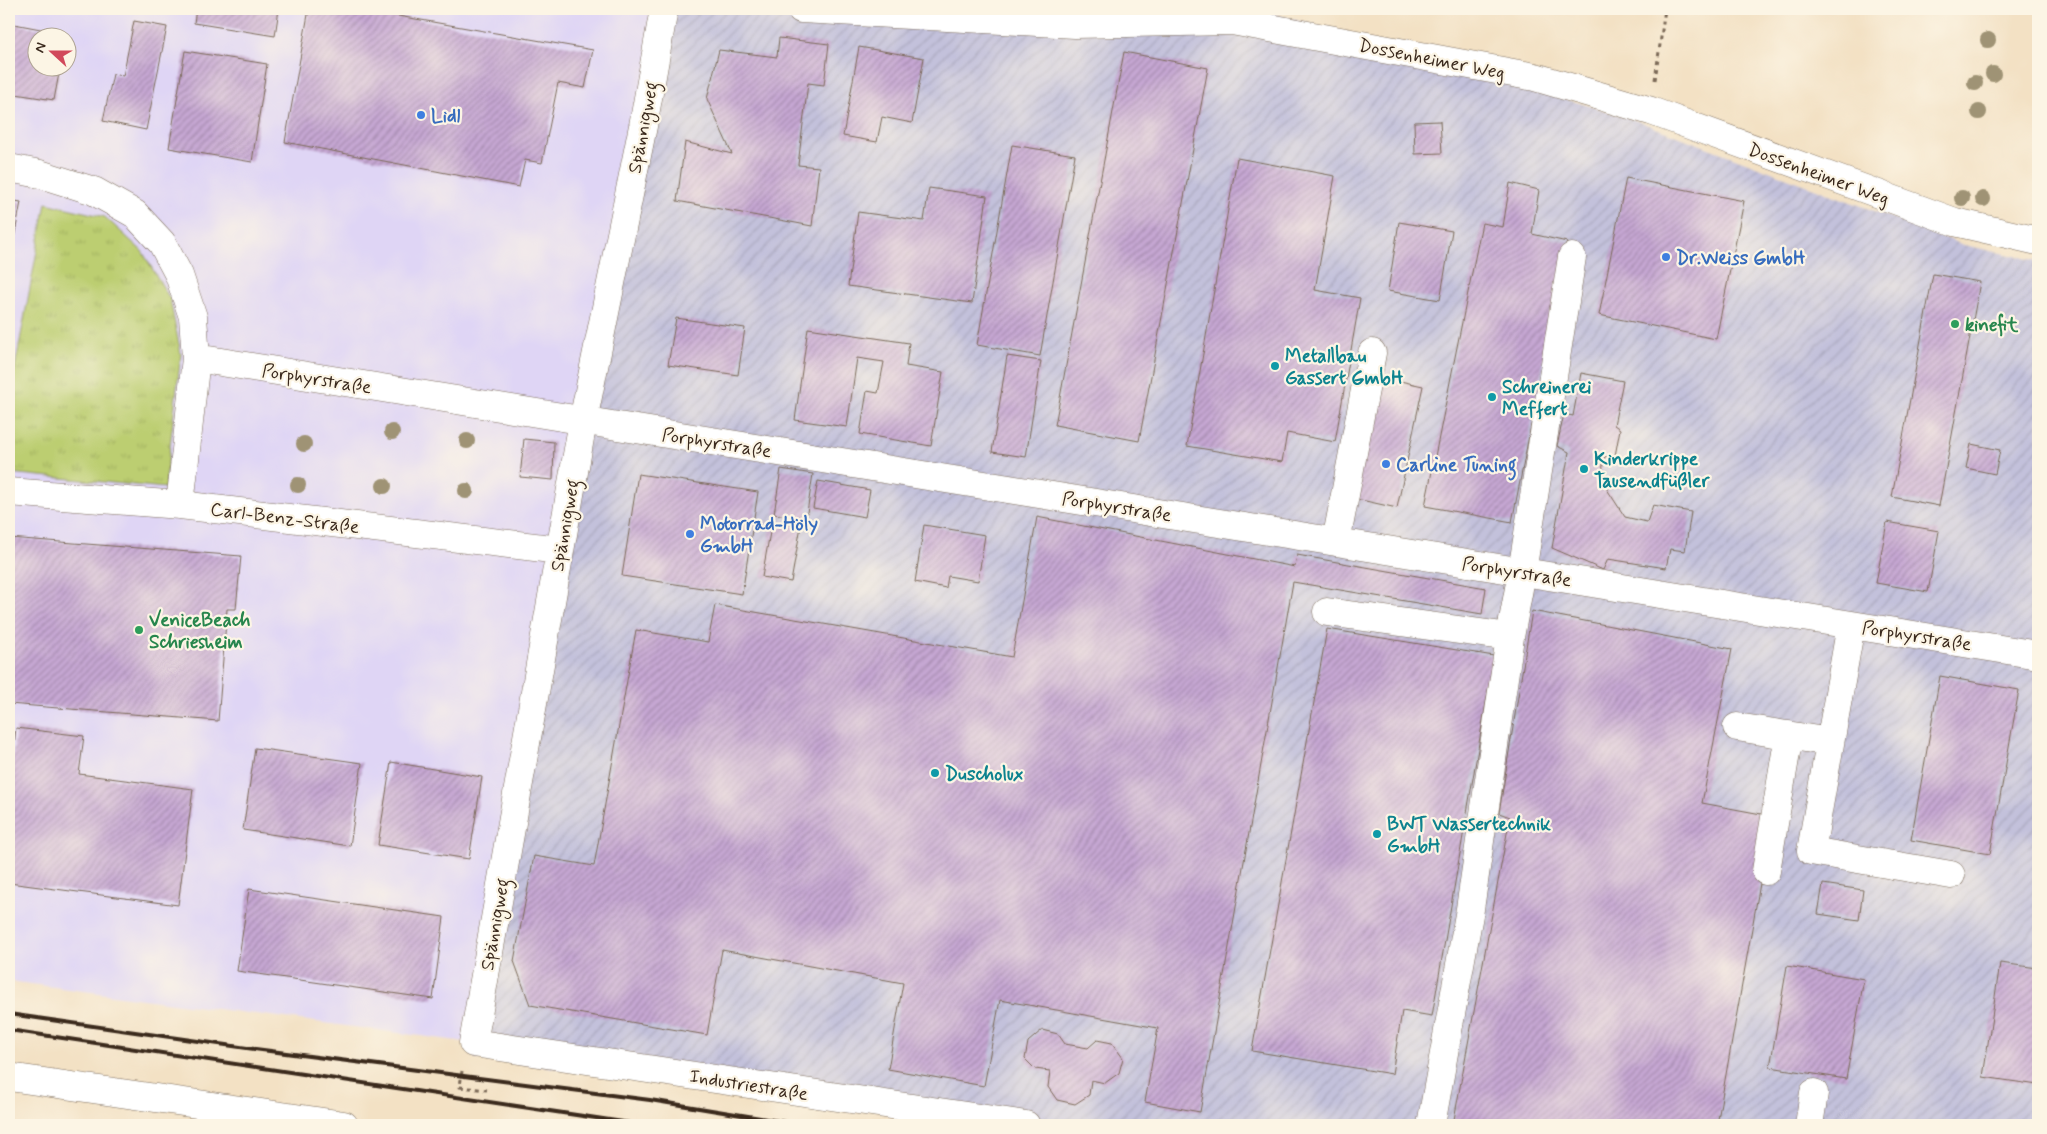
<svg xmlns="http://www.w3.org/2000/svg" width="2047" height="1134" font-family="Mynerve,sans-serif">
<defs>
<pattern id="industrial-furrows" width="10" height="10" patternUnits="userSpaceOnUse" patternTransform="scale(1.25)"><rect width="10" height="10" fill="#c3c1db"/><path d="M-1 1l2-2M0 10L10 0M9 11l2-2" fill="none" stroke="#a8a6bc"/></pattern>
<pattern id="grass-tufts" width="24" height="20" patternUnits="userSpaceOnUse" patternTransform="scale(1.25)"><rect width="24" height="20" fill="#bcce71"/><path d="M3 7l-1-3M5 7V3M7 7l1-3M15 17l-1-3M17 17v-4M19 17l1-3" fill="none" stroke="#a2b161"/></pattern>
<pattern id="building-hatch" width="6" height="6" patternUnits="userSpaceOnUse" patternTransform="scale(1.25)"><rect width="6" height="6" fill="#c6a7d3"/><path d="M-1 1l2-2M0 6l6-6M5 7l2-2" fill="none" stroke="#a288ab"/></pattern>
</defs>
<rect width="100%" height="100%" fill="#fcf5e5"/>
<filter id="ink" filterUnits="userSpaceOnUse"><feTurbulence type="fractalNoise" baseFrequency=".02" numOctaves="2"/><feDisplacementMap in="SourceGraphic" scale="10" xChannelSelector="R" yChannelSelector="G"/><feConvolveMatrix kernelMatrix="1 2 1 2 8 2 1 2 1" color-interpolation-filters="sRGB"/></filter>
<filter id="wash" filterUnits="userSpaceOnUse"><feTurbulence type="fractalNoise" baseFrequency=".0096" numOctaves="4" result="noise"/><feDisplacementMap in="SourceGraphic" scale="20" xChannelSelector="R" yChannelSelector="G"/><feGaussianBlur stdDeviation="1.12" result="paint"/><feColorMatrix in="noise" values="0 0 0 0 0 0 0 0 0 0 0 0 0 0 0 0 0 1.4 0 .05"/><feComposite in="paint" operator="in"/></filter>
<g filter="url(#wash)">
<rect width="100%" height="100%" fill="#f3e1c4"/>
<path fill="#dfd5f5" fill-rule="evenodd" d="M9,9H663L473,1043L9,981ZM38,38H68V68H38Z"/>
<path fill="url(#industrial-furrows)" d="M662,9H1258L1627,117L1964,245L2038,261V1125H1005L474,1058Z"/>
<path fill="url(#grass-tufts)" stroke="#7c7c48" d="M46,203L105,217L142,251L170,299L181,354L165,488L9,473V399Z"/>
<g id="blocks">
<path fill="url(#building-hatch)" d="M196,9H279L275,36L194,23Z
M309,9H358L593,50L585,88L558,83L542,163L525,160L519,187L285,142Z
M134,21L167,27L146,130L103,121L113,74L123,76Z
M9,23L67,34L66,38H38V68H60L54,100L9,93Z
M779,38L829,44L824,85L808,83L798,165L819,167L812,226L677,201L685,142L732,154L707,99L719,50L777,57Z
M859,47L924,58L912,123L882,117L877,142L843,136Z
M185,51L267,64L252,162L169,148Z
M1124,52L1208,68L1139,441L1055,425Z
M1440,121L1442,153L1415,154L1414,122Z
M1012,145L1075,155L1040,356L977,345Z
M1237,158L1335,176L1315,290L1360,298L1335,442L1287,433L1282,462L1187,446Z
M1626,178L1744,201L1716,339L1599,315Z
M1510,183L1539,190L1532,234L1567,242L1512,522L1425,506L1482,223L1503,227Z
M929,188L987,196L972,303L848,286L858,212L924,221Z
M9,200L21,202L10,259H9Z
M1399,222L1452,231L1440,300L1388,291Z
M1933,274L1980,282L1939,506L1892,497Z
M676,318L745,328L738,375L668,365Z
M808,328L909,343L906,366L943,372L931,446L860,434L867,391L878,393L884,362L857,358L847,427L795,420Z
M1007,356L1041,361L1026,457L992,452Z
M1581,373L1623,381L1614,425L1620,429L1615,456L1604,457L1601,480L1625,517L1647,522L1653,505L1691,512L1685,551L1670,549L1666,568L1608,559L1603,570L1552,548L1569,452L1557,446L1564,414L1573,416Z
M1377,376L1423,386L1397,508L1352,498Z
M524,439L554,442L553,480L520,477Z
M1971,444L2000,450L1995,474L1966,468Z
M781,469L813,474L806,519L774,514Z
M638,474L758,492L742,594L622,576Z
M818,481L870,490L865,517L813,508Z
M1037,517L1295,567L1297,555L1486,588L1482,614L1293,582L1200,1112L1145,1102L1158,1028L1000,1000L984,1086L888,1069L903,983L722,950L707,1035L530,1005L514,961L534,856L594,866L636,630L708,642L715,605L1012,657Z
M772,521L801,526L791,582L762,577Z
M1887,522L1939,531L1928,592L1876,583Z
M924,525L985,535L978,581L948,576L946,588L915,582Z
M9,538L241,556L236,609H227L218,721L9,704Z
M1532,611L1732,649L1702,803L1772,816L1717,1125H1453L1510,817L1499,813Z
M1327,629L1494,656L1432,1016L1402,1011L1392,1074L1252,1051Z
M1940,676L2019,690L1990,854L1911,840Z
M16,728L84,736L79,774L193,789L178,905L9,883V763L12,764Z
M255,748L362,763L350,846L243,830Z
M391,762L482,777L469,859L378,845Z
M1823,884L1863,890L1859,920L1818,914Z
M249,889L444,917L433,999L237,971Z
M2000,963L2038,968V1085L1983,1077Z
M1787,966L1864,979L1846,1079L1770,1067Z
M1042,1030L1058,1034L1065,1044L1088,1048L1097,1040L1112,1043L1123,1058L1119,1073L1105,1083L1091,1080L1089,1095L1075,1104L1057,1100L1048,1087L1050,1071L1035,1069L1025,1059L1028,1042Z"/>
</g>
</g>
<g filter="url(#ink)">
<use href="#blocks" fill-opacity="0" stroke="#7b6a58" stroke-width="1"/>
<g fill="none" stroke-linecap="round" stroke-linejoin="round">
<g stroke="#7b6a58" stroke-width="29">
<path id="minor" d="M664,9L643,126L583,421L473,1043L1026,1125
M801,9L1075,24L1232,21L1535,77L1651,111L1955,222L2038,241
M9,168L40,174L94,191L135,214L162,243L179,275L193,317L196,358L180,505
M196,358L2038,655
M9,492L180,505L560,550
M1336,542L1372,353
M1327,612L1510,637L1470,909L1431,1125
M1851,625L1811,851L1951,875
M1510,637L1522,572L1572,257
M1737,727L1830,742
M1766,871L1789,735
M1809,1125L1814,1093"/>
</g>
<g stroke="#7b6a58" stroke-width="29">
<path id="major" d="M9,1077L344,1125"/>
</g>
<path stroke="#7b6a58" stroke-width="3" stroke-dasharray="4 4" stroke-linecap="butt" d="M1655,80L1665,9
M462,1071L460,1087L487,1090
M9,1123L27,1125"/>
<use href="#minor" stroke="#fff" stroke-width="28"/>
<use href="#major" stroke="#fff" stroke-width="28"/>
<path stroke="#3b2a1e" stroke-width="4" d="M9,1014L247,1048L650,1100L803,1125
M9,1030L643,1125"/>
</g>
<g fill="#9f9374">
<circle cx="1988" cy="40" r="8"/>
<circle cx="1993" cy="74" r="8"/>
<circle cx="1975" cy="83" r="8"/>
<circle cx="1979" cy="112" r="8"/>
<circle cx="1962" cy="198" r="8"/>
<circle cx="1983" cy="199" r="8"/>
<circle cx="392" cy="432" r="8"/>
<circle cx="467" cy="441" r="8"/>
<circle cx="304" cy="444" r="8"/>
<circle cx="298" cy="485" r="8"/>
<circle cx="384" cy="486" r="8"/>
<circle cx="466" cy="491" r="8"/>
</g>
</g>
<g fill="#3f7fe0" stroke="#fcf5e5" stroke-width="2">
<circle cx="421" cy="115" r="5"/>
<circle cx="1666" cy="257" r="5"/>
<circle cx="1386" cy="464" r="5"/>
<circle cx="690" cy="534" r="5"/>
</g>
<g fill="#2e9e5b" stroke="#fcf5e5" stroke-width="2">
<circle cx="1955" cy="324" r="5"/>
<circle cx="139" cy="630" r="5"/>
</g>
<g fill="#0f9aa8" stroke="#fcf5e5" stroke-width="2">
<circle cx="1275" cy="366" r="5"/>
<circle cx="1492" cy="397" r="5"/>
<circle cx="1584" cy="469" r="5"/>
<circle cx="935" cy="773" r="5"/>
<circle cx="1377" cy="834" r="5"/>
</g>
<g text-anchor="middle" stroke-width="4.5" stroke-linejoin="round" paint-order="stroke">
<g font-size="19" fill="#3b2a1e" stroke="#fcf5e5">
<text transform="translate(1432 58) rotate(11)" y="7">Dossenheimer Weg</text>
<text transform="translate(642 127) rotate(-79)" y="7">Spännigweg</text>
<text transform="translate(1819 173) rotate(20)" y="7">Dossenheimer Weg</text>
<text transform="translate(317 378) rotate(9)" y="7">Porphyrstraße</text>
<text transform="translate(717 442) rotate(9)" y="7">Porphyrstraße</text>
<text transform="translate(1117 506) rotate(9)" y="7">Porphyrstraße</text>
<text transform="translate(285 517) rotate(7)" y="7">Carl-Benz-Straße</text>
<text transform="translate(564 525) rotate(-80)" y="7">Spännigweg</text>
<text transform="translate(1517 571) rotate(9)" y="7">Porphyrstraße</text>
<text transform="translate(1917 635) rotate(9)" y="7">Porphyrstraße</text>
<text transform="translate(494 924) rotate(-80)" y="7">Spännigweg</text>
<text transform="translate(749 1084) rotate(9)" y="7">Industriestraße</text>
</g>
<g font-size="19" font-weight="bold" fill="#366cbe" stroke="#fcf5e5" text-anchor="start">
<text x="431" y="122">Lidl</text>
<text x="1676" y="264">Dr.Weiss GmbH</text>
<text x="1396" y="471">Carline Tuning</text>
<text x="700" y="530">Motorrad-Höly<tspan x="700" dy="22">GmbH</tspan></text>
</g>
<g font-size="19" font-weight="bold" fill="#27864d" stroke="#fcf5e5" text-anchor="start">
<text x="1965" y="331">kinefit</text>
<text x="149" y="626">VeniceBeach<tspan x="149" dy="22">Schriesheim</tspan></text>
</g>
<g font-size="19" font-weight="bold" fill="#0d838f" stroke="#fcf5e5" text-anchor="start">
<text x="1285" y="362">Metallbau<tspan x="1285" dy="22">Gassert GmbH</tspan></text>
<text x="1502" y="393">Schreinerei<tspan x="1502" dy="22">Meffert</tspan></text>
<text x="1594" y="465">Kinderkrippe<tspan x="1594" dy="22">Tausendfüßler</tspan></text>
<text x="945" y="780">Duscholux</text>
<text x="1387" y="830">BWT Wassertechnik<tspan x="1387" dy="22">GmbH</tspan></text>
</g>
</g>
<rect width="2047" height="1134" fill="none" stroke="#fcf5e5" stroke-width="30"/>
<g transform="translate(52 52) rotate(291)"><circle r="24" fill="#fcf5e5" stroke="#afa495"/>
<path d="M0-4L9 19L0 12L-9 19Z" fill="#d1495b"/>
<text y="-8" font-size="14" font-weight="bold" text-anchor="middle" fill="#3b2a1e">N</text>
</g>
</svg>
